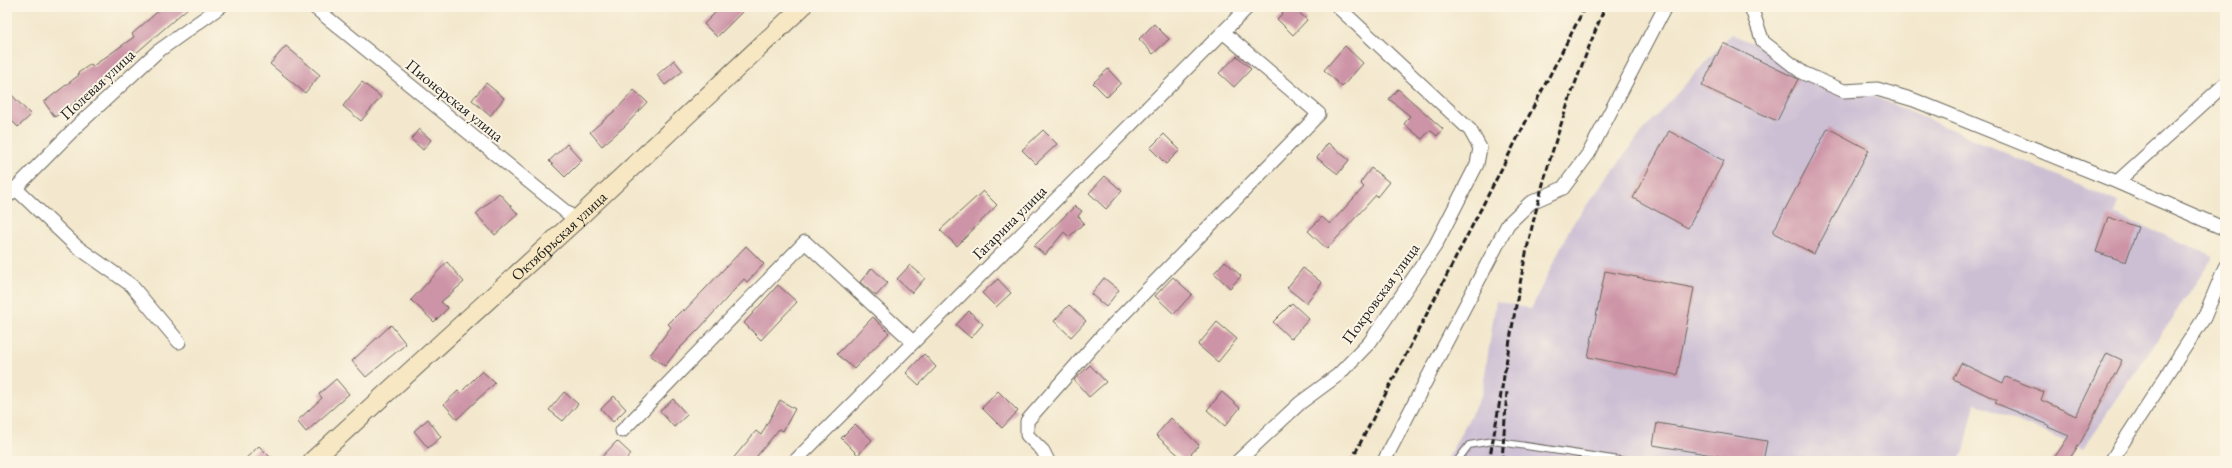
<svg xmlns="http://www.w3.org/2000/svg" width="2232" height="468" font-family="'EB Garamond',serif">
<rect width="100%" height="100%" fill="#fcf5e5"/>
<filter id="ink" filterUnits="userSpaceOnUse"><feTurbulence type="fractalNoise" baseFrequency=".025" numOctaves="2"/><feDisplacementMap in="SourceGraphic" scale="8" xChannelSelector="R" yChannelSelector="G"/><feConvolveMatrix kernelMatrix="1 2 1 2 8 2 1 2 1" color-interpolation-filters="sRGB"/></filter>
<filter id="wash" filterUnits="userSpaceOnUse"><feTurbulence type="fractalNoise" baseFrequency=".012" numOctaves="4" result="noise"/><feDisplacementMap in="SourceGraphic" scale="16" xChannelSelector="R" yChannelSelector="G"/><feGaussianBlur stdDeviation="0.9" result="paint"/><feColorMatrix in="noise" values="0 0 0 0 0 0 0 0 0 0 0 0 0 0 0 0 0 1.4 0 .05"/><feComposite in="paint" operator="in"/></filter>
<g filter="url(#wash)">
<rect width="100%" height="100%" fill="#f3e8cd"/>
<path fill="#ccbfd4" d="M1731,34L2118,202L2114,214L2214,256L2083,449L1975,403L1964,452L1958,461H1446L1482,394L1496,301L1531,309L1571,226L1642,132Z"/>
<g id="blocks">
<path fill="#cd94a7" d="M163,7H189L127,61L102,79L103,81L55,117L44,102L79,75L78,73L91,64L93,66L134,37L132,34Z
M721,7H747L717,37L704,24Z
M1289,7H1293L1307,20L1293,35L1277,19Z
M1154,24L1169,39L1153,54L1139,39Z
M1723,43L1798,79L1777,121L1702,86Z
M286,46L320,75L305,93L270,64Z
M1345,46L1363,63L1342,87L1324,70Z
M1237,56L1251,69L1234,87L1219,73Z
M674,60L683,71L665,85L657,75Z
M1108,69L1121,83L1107,97L1093,83Z
M362,82L381,97L361,121L343,106Z
M486,83L504,98L490,116L472,100Z
M1398,89L1443,129L1437,136L1430,130L1422,139L1404,124L1410,116L1389,99Z
M7,90L31,115L18,127L7,116Z
M634,90L647,102L626,125L602,146L590,132L618,108Z
M1828,128L1869,150L1814,254L1773,232Z
M419,129L431,140L423,150L411,139Z
M1043,130L1057,144L1036,164L1022,150Z
M1669,131L1724,161L1688,228L1633,198Z
M1164,134L1180,150L1166,164L1150,148Z
M1328,143L1349,160L1338,174L1317,158Z
M567,144L582,160L565,177L549,161Z
M1371,168L1389,182L1377,197L1376,195L1327,249L1308,231L1322,217L1330,224L1364,187L1360,183Z
M1105,176L1122,191L1106,209L1089,193Z
M983,191L997,205L957,246L940,230Z
M499,193L518,214L495,235L476,214Z
M1075,206L1082,211L1078,216L1084,223L1069,237L1064,232L1045,255L1034,246Z
M2108,217L2138,227L2126,262L2096,252Z
M746,246L764,264L747,282L744,279L700,328L677,351L665,366L650,355L671,327L668,324L683,309L684,311Z
M1225,261L1241,276L1230,288L1214,273Z
M447,262L464,282L441,302L448,308L434,322L411,300Z
M910,265L925,278L912,293L897,279Z
M872,268L888,283L876,296L860,282Z
M1303,268L1322,283L1306,303L1287,288Z
M1605,271L1694,288L1677,375L1588,357Z
M1173,277L1192,294L1174,314L1155,296Z
M1104,278L1119,290L1106,307L1091,294Z
M998,279L1011,293L996,307L982,293Z
M778,285L797,302L761,340L744,323Z
M1292,303L1309,319L1291,339L1273,322Z
M1069,305L1086,321L1071,337L1054,321Z
M969,311L983,324L971,338L956,325Z
M873,317L889,333L854,369L837,354Z
M1217,322L1237,339L1218,362L1198,345Z
M391,325L406,344L366,377L352,361Z
M2107,353L2122,360L2082,440L2068,461H2052L2069,436L2048,427L2049,425L1995,403L1997,400L1953,379L1961,363L2003,383L2006,377L2044,392L2041,400L2076,416Z
M924,354L936,367L919,385L906,373Z
M1090,365L1106,382L1089,397L1074,380Z
M482,371L495,383L457,419L444,404L458,391L460,393Z
M336,379L349,394L306,432L297,421L322,398L319,394Z
M998,391L1018,411L1002,428L982,408Z
M564,392L578,404L563,421L549,410Z
M1222,392L1240,408L1225,426L1207,410Z
M614,396L626,409L613,422L601,409Z
M673,399L687,415L674,427L660,411Z
M780,400L795,409L783,431L779,429L753,461H731L756,431L761,435Z
M1171,418L1199,445L1185,461L1156,435Z
M428,419L441,437L428,448L414,431Z
M1657,423L1767,441L1763,461H1748L1653,445Z
M855,424L872,440L858,455L841,438Z
M617,441L631,454L625,461H598Z
M259,446L274,461H243Z"/>
</g>
</g>
<g filter="url(#ink)">
<use href="#blocks" fill-opacity="0" stroke="#67635a" stroke-width="1"/>
<g fill="none" stroke-linecap="round" stroke-linejoin="round">
<g stroke="#67635a" stroke-width="8">
<path id="lane" d="M1457,461L1469,445L1493,441L1626,461"/>
</g>
<g stroke="#67635a" stroke-width="15">
<path id="street" d="M314,7L576,220
M1751,7L1763,42L1803,73L1844,91L1877,89L1914,100L2117,182L2225,229
M2117,182L2225,84
M15,188L76,246L131,285L179,342
M7,197L79,124L157,52L220,7
M622,431L805,242L913,342
M795,461L1248,7
M1048,461L1043,451L1027,435V421L1100,338L1319,114L1223,32
M1238,461L1300,403L1338,375L1370,342L1435,246L1477,164L1480,148L1470,130L1338,7
M1384,461L1508,224L1530,203L1563,188L1589,153L1665,7
M2111,461L2204,318L2225,267"/>
</g>
<g stroke="#67635a" stroke-width="20">
<g id="secondary">
<path id="s1" d="M312,461L576,220L802,7"/>
</g>
</g>
<use href="#lane" stroke="#fff" stroke-width="6"/>
<use href="#street" stroke="#fff" stroke-width="13"/>
<use href="#secondary" stroke="#f7e8c3" stroke-width="18"/>
<path stroke="#1c1c1c" stroke-width="3" stroke-dasharray="6 3" stroke-linecap="butt" d="M1351,461L1585,7
M1489,461C1506,374 1516,285 1539,199C1556,133 1579,70 1605,7
M1502,461L1507,391"/>
</g>
</g>
<g text-anchor="middle" stroke-width="4" stroke-linejoin="round" paint-order="stroke">
<g font-size="16" fill="#1c1c1c" stroke="#fcf5e5">
<text transform="translate(97 84) rotate(-43)" y="6">Полевая улица</text>
<text transform="translate(455 100) rotate(39)" y="6">Пионерская улица</text>
<text transform="translate(1009 222) rotate(-45)" y="6">Гагарина улица</text>
<text dy="6" stroke="none"><textPath href="#s1" startOffset="334">Октябрьская улица</textPath></text>
<text transform="translate(1380 293) rotate(-54)" y="6">Покровская улица</text>
</g>
</g>
<rect width="2232" height="468" fill="none" stroke="#fcf5e5" stroke-width="24"/>
</svg>
